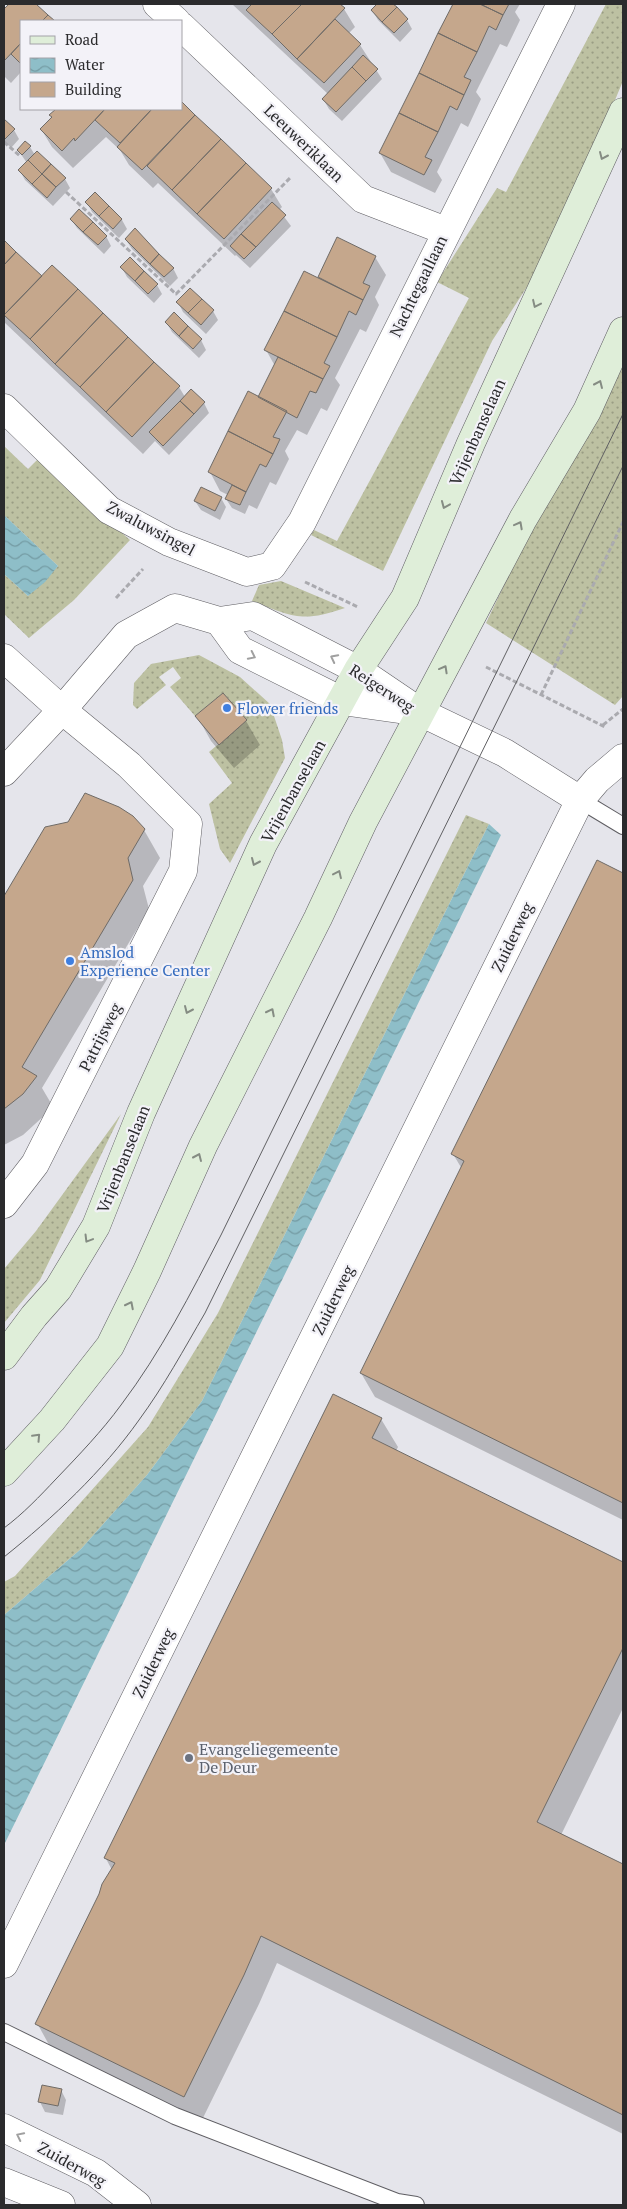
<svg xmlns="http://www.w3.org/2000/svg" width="627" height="2209" font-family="'PT Serif',serif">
<defs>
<pattern id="grass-dots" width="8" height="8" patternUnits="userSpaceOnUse" patternTransform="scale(1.25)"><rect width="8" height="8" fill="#bdc1a2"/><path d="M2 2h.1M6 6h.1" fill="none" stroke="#9a9d84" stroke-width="1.8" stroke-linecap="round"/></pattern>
<pattern id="water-waves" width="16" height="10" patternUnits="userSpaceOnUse" patternTransform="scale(1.25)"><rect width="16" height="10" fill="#8ebec8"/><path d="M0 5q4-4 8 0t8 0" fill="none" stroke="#749ba3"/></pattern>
</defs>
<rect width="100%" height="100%" fill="#e5e5eb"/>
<path fill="url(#grass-dots)" d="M606,4H623V81L554,245L492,341L383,571L311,535L314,530L337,541L469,298L437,282L497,188L506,192Z
M623,337V696L615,705L486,623Z
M4,446L28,469L38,459L130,540L74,600L29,638L4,614V574L28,596L58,566L4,515Z
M281,581L345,608C302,623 293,617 252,601L259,585Z
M199,655L240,677L270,704L282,740L285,758L230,863L220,849L209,804L232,783L209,752L247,720L223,693L195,716L170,687L181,678L173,667L159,677L166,685L137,709L133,705L134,683L151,664Z
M466,815L489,824L202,1401L147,1475L81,1549L4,1615V1582L15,1576L148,1427L218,1313Z
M121,1114L40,1280L4,1323V1269L36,1231Z"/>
<path fill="url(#water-waves)" d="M4,515L58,566L45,582L28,596L4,574Z
M489,824L501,835L4,1845V1615L81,1549L147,1475L202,1401Z"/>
<path fill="#0003" d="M11,4H34L53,21H21V72L11,83L4,76V11Z
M232,4H339L344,9L355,27L348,34L360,45L382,79L342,121L329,109L323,99L328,94Z
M379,4H391L407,20L412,29L400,42L378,20L372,10Z
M454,4H520L515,12L520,20L507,47L500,44L476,92L481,99L468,127L461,123L437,172L442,180L435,193L391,172L380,153Z
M181,103L271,189L282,207L279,210L291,226L250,268L236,255L235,256L158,183L153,188L129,165L120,150L106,137L73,168L52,147L41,129L58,109H181Z
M4,121L14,130L19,139L11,148L4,141Z
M30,147L35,155L65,179L70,188L53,206L25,180L20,171L27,163L18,150Z
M95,194L122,220L127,229L119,238L92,212L87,203Z
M71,219L106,236L111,246L104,254L77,228Z
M338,239L375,257L386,275L375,297L379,305L366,332L360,329L335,378L340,385L327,411L321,408L307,435L297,430L285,451L289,459L276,485L270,482L257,509L249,505L245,514L232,508L226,499L228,495L220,491L210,472L260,398L275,366L266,350L319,279Z
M126,240L173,268L178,278L170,286L132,249Z
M4,242L42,278L52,267L179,387L185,397L204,403L209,413L169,455L155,441L143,454L4,322Z
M122,268L157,285L162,294L154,303L127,277Z
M178,302L213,311L218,320L206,334L183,312Z
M174,314L201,340L206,350L199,358L172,332L166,322Z
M221,498L226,507L220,520L201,510L195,501Z
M223,694L246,721L260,745L234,768L211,741L197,716Z
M46,828L144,830L160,858L143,886L149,909L42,1088L52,1105L46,1114L23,1135L4,1145V898Z
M598,862L623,874V1520L375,1397L361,1373L462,1169L453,1154Z
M381,1419L398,1447L396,1451L623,1563V1708L561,1835L623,1866V2134L277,1963L259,2004L200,2124L53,2052L37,2023L112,1870L105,1857Z
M61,2090L66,2100L63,2115L45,2112L40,2102Z"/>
<path fill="#c5a78c" stroke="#6f6b67" d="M9,4H36L48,15L42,21H21V43L4,61V9Z
M252,4H302L272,34L246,10Z
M302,4H340L345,8L297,59L272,34Z
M377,4H393L397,7L382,22L371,10Z
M453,4H480L503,15L496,30L489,26L477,52L438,33Z
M480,4H509L503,15Z
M397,7L408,19L394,33L382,22Z
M48,15L55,21H42Z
M335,19L361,44L324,83L297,59Z
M438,33L477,52L464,77L471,80L464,95L419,73Z
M21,43V64L11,54Z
M363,55L378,69L366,81L352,67Z
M352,67L366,81L336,112L322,99Z
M419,73L464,95L457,110L450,106L438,132L399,113Z
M181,101L195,115L142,170L117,147L152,109H181Z
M56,109H105L75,141L74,138L62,151L40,129L52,117L49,115Z
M105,109H152L120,143L95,120Z
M399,113L438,132L425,157L432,160L424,175L379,153Z
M195,115L221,139L172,190L147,166Z
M4,119L15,129L5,139L4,138Z
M221,139L246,163L197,214L172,190Z
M25,141L31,146L22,155L17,150Z
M37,151L51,164L42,174L28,160Z
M28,160L42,174L32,184L18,170Z
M246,163L272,188L224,239L197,214Z
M51,164L66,178L56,187L42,174Z
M42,174L56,187L47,198L32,184Z
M95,192L109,206L99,216L85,202Z
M272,202L286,215L256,247L241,234Z
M109,206L122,219L113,229L99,216Z
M79,209L93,222L83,232L70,219Z
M93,222L107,236L98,245L83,232Z
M135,228L159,254L150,264L125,239Z
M241,234L256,247L244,259L230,246Z
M337,237L376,256L363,283L370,286L363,300L318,277Z
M4,240L16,252L4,265Z
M16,252L42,276L4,315V265Z
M159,254L174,268L164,277L150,264Z
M130,257L144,271L135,281L120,267Z
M52,265L78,289L30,339L4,315Z
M144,271L158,284L148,294L135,281Z
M304,271L363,300L356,315L349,311L337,337L284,311Z
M190,288L202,299L188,313L176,302Z
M78,289L103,313L55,364L30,339Z
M202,299L214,310L201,325L188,313Z
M284,311L337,337L324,363L330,366L323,379L264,350Z
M174,312L188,326L179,336L165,322Z
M103,313L128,337L80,387L55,364Z
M188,326L202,339L193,349L179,336Z
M128,337L154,362L106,412L80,387Z
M278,357L323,379L316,393L310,391L297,418L258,397Z
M154,362L180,386L132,437L106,412Z
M191,389L205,402L194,414L180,401Z
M248,391L287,411L273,437L280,439L273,454L228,431Z
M180,401L194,414L163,446L149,432Z
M228,431L273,454L266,467L260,464L246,492L208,472Z
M232,485L246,492L240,505L225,499Z
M201,487L222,497L215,511L194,501Z
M223,693L247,720L219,745L195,716Z
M85,793L119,807L133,816L145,829L128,858L133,880L22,1067L37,1076L23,1094L4,1109V896L45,827L68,822Z
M597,860L623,873V1503L360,1373L464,1161L451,1154Z
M333,1394L382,1418L372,1438L623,1562V1648L537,1822L623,1864V2115L261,1936L244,1975L184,2097L35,2024L99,1894L102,1884L115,1863L104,1858Z
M42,2085L62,2089L58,2106L38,2102Z"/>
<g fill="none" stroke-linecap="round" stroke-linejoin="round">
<g stroke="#5f5e63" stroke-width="18">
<path id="lane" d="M580,800L623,826
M4,2032L175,2116L397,2202L416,2205"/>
</g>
<g stroke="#5f5e63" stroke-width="29">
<path id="street" d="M157,4L176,21
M181,26L363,199L446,231
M4,408L109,510L169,542L247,572L272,566L302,522L561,4
M219,621L240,650L342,701L413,711
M4,658L62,710L129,765L188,824L183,871L35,1164L4,1204
M4,772L62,710L126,635L175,608L219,621L253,616L358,670L420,712L505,753L580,800
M4,1964L580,800L597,780L623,758
M4,2128L96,2173L137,2205
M4,2182L61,2205"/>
</g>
<g stroke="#5f5e63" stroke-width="29">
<path id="secondary" d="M4,1356L34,1316L58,1289L96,1226L141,1113L263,844L358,670L405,598L471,443L623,112
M4,1472L52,1420L110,1346L147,1271L203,1146L318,918L363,822L523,519L587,411L623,331"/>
</g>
<path stroke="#aaaaaf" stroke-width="3" stroke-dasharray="5 2.5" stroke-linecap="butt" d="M4,142L20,156
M66,192L176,294L290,178
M305,582L358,607
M116,598L143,569
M486,667L605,727
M541,695L623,522
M603,725L623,709"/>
<use href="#lane" stroke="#fff" stroke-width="16"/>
<use href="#street" stroke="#fff" stroke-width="28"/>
<use href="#secondary" stroke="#dfeed9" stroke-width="28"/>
<path stroke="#606063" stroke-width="1" d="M4,1528C23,1514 40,1496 56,1479C79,1455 102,1431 121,1405C161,1352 191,1293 221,1235L623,414
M4,1557C53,1518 103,1471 139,1420C164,1386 184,1349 205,1313L623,466"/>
</g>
<defs><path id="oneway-chevron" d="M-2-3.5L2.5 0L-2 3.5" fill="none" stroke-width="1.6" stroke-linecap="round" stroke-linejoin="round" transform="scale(1.25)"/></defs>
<g stroke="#858c83">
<use href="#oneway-chevron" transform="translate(603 156) rotate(114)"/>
<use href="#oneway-chevron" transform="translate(536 304) rotate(115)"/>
<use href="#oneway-chevron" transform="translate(599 384) rotate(-66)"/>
<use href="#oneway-chevron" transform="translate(445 505) rotate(113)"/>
<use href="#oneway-chevron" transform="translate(519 525) rotate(-62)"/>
<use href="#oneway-chevron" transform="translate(444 669) rotate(-61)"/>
<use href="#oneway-chevron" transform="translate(255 862) rotate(114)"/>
<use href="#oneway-chevron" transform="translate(338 874) rotate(-65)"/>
<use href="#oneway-chevron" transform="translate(188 1010) rotate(114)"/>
<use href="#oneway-chevron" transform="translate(271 1012) rotate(-63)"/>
<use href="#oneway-chevron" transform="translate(198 1157) rotate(-66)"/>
<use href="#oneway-chevron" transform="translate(88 1239) rotate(121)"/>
<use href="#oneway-chevron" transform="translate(130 1305) rotate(-63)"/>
<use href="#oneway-chevron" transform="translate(37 1437) rotate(-47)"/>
</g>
<g stroke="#a0a0a0">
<use href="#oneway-chevron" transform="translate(252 656) rotate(26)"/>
<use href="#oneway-chevron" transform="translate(334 658) rotate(-153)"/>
<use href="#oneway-chevron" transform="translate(20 2136) rotate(-154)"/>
</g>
<g fill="#3f7fe0" stroke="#f3f2f8" stroke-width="2">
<circle cx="227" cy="708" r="5"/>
<circle cx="70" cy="961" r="5"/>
</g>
<circle fill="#6b7280" stroke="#f3f2f8" stroke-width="2" cx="189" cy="1758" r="5"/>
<g text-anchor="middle" stroke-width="4.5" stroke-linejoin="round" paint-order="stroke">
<g font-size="16" fill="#2b2b2d" stroke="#f3f2f8">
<text transform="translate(304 143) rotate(44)" y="6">Leeuweriklaan</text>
<text transform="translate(418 286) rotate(-64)" y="6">Nachtegaallaan</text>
<text transform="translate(477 432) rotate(-66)" y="6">Vrijenbanselaan</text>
<text transform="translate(151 528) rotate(28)" y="6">Zwaluwsingel</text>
<text transform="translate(382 688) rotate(33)" y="6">Reigerweg</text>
<text transform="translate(293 791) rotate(-61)" y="6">Vrijenbanselaan</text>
<text transform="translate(512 937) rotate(-64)" y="6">Zuiderweg</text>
<text transform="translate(100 1037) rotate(-63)" y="6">Patrijsweg</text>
<text transform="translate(123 1159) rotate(-68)" y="6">Vrijenbanselaan</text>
<text transform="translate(333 1300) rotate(-64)" y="6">Zuiderweg</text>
<text transform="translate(153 1663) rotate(-64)" y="6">Zuiderweg</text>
<text transform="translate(72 2164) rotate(29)" y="6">Zuiderweg</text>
</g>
<g font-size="16" fill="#366cbe" stroke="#f3f2f8" text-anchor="start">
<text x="237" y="714">Flower friends</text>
<text x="80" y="958">Amslod<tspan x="80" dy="18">Experience Center</tspan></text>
</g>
<g font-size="16" fill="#5b616d" stroke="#f3f2f8" text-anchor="start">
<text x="199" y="1755">Evangeliegemeente<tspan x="199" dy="18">De Deur</tspan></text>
</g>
</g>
<rect width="627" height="2209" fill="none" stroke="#2b2b2d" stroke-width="10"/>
<rect x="20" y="20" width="162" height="90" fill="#f3f2f8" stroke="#a3a2a7"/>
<rect x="30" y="36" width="25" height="8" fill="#dfeed9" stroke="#a3a2a7"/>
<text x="65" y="45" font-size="15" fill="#2b2b2d">Road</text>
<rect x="30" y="58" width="25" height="15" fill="url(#water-waves)" stroke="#a3a2a7"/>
<text x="65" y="70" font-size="15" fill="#2b2b2d">Water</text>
<rect x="30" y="82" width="25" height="15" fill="#c5a78c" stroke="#a3a2a7"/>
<text x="65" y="95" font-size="15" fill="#2b2b2d">Building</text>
</svg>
